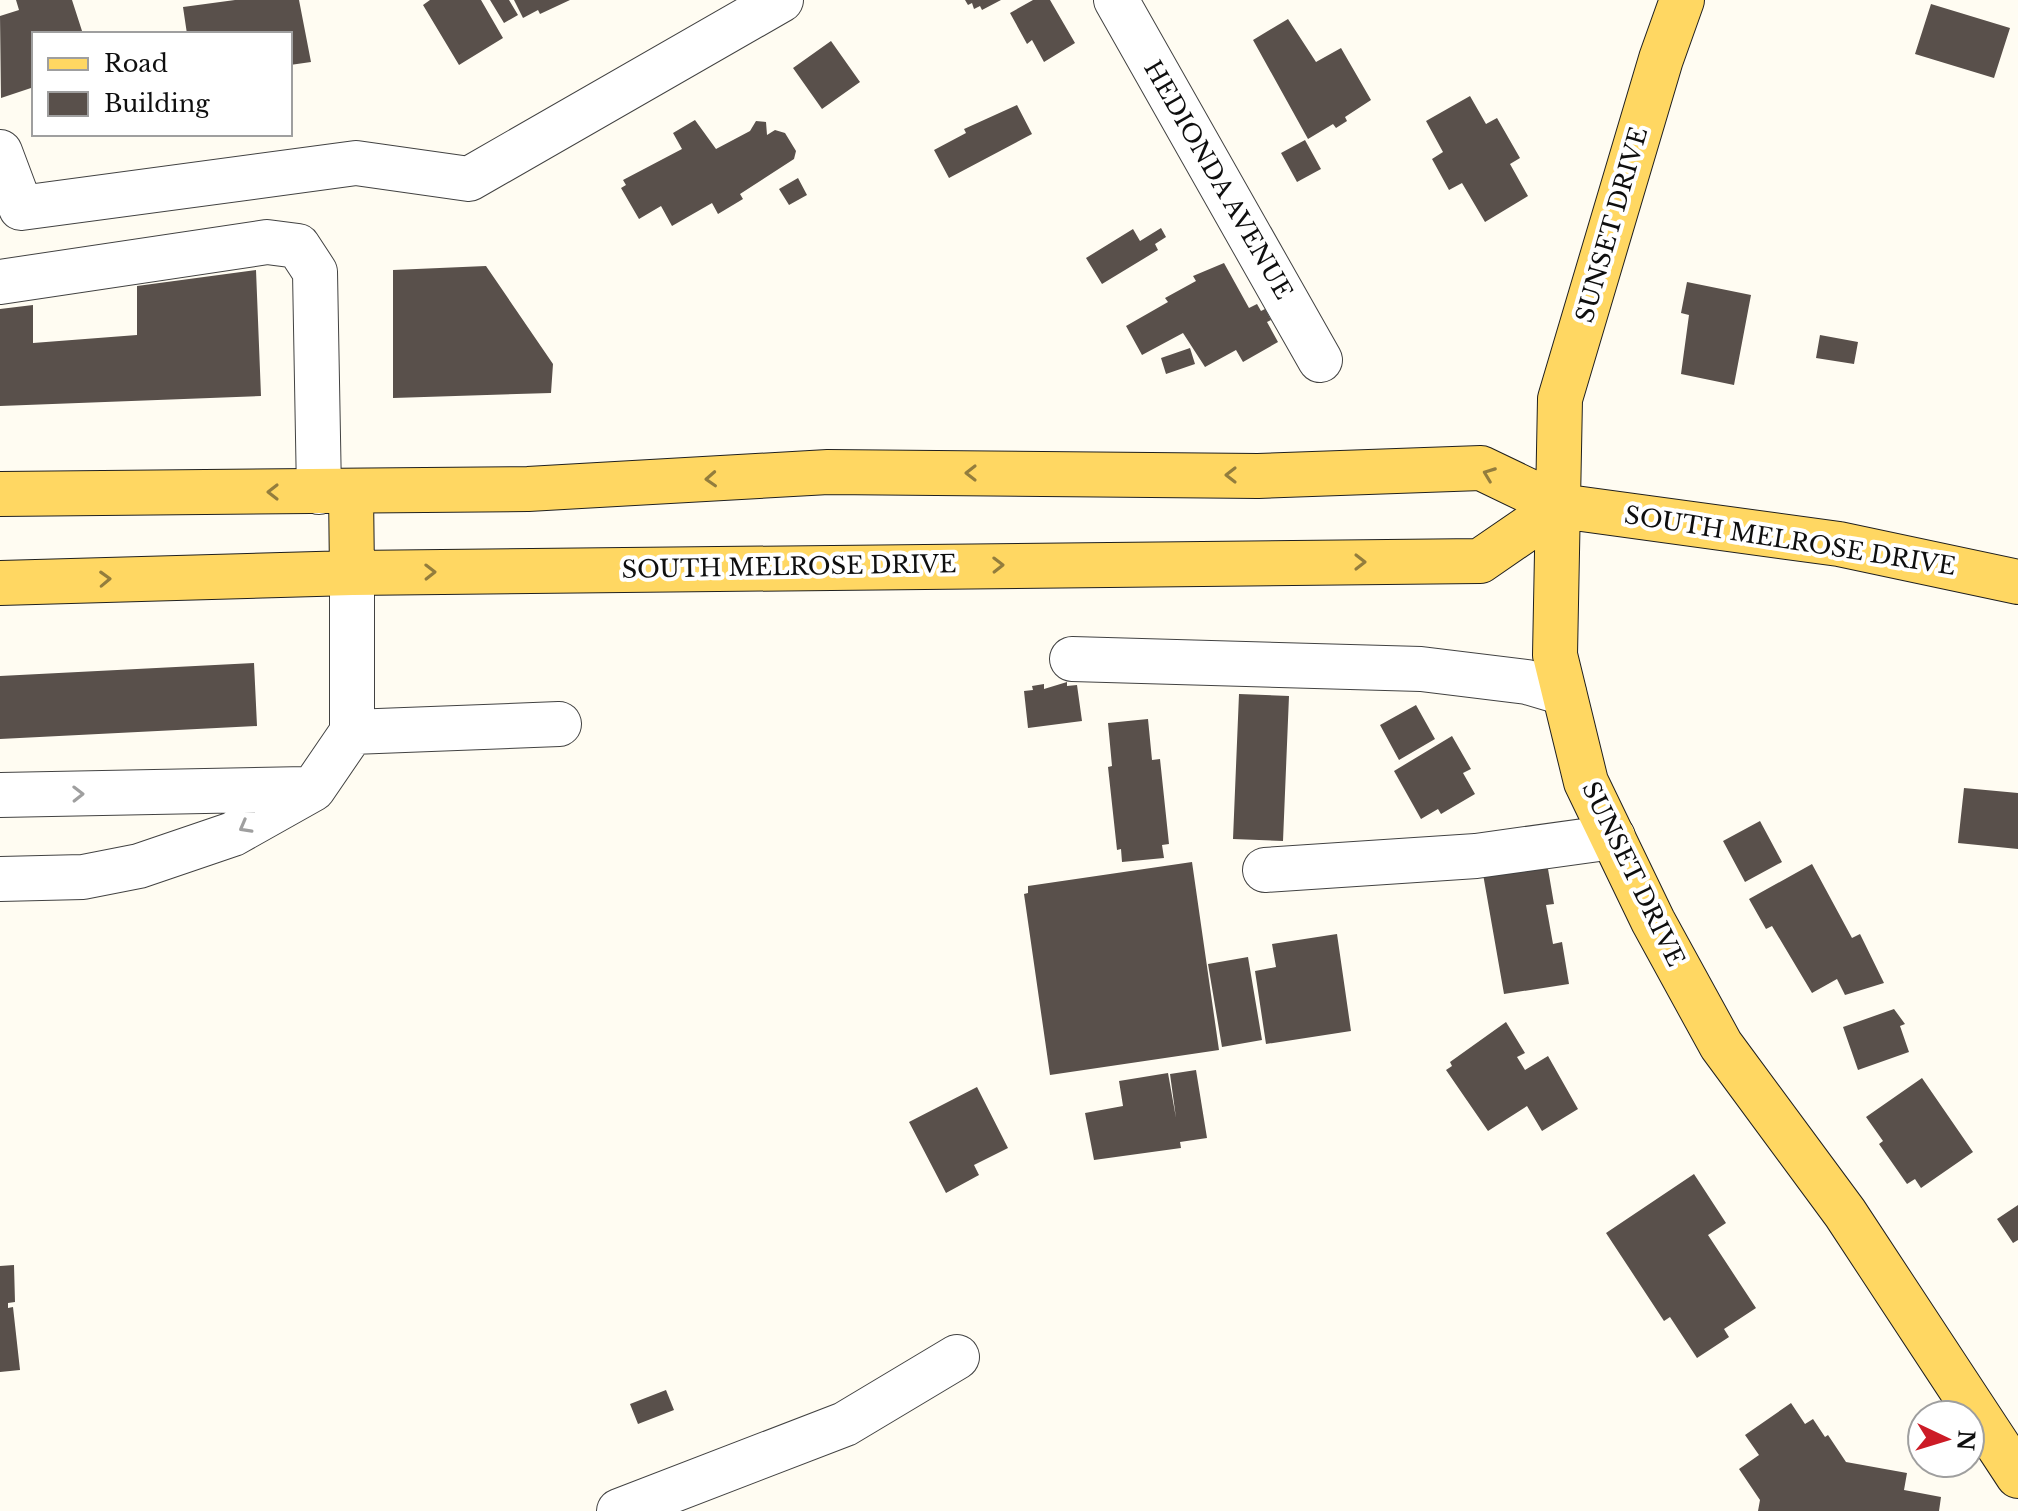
<svg xmlns="http://www.w3.org/2000/svg" width="2018" height="1511" font-family="'Libre Baskerville',serif">
<rect width="100%" height="100%" fill="#fffcf2"/>
<path fill="#59504b" d="M16,0H72L83,34H34V87L1,98L0,16L19,10Z
M235,0H299L311,62L290,65V34H187L183,7Z
M430,0H481L503,38L459,65L423,5Z
M490,0H509L518,15L504,23Z
M514,0H570L540,14L538,10L523,18Z
M965,0H1001L982,10L980,6L974,9L972,3L968,5Z
M1033,0H1050L1075,43L1044,62L1032,40L1027,44L1010,13Z
M1931,4L2010,28L1994,78L1915,54Z
M1288,19L1316,62L1341,48L1371,100L1345,117L1347,121L1336,128L1333,124L1308,139L1253,40Z
M831,41L860,82L822,109L793,68Z
M1470,96L1486,124L1497,118L1520,158L1510,164L1528,196L1485,222L1462,183L1449,190L1432,159L1443,152L1426,121Z
M1017,105L1032,134L949,178L934,150L966,133L964,129Z
M695,120L716,149L750,131L756,121L766,122L767,135L775,130L785,133L796,151L794,159L740,194L743,199L718,214L712,203L672,226L661,206L639,219L621,188L626,185L623,180L682,149L673,133Z
M1305,140L1321,169L1297,182L1281,153Z
M798,178L807,195L789,205L779,189Z
M1161,228L1166,237L1155,244L1158,250L1102,284L1086,258L1133,229L1140,241Z
M1224,263L1249,308L1257,304L1261,311L1265,309L1271,320L1267,322L1278,342L1243,362L1236,350L1205,367L1183,333L1142,355L1126,326L1168,302L1165,298L1196,281L1193,276Z
M486,266L553,364L551,393L393,398V270Z
M256,270L261,396L0,406V309L33,305V343L137,335V286Z
M1687,282L1751,295L1734,385L1681,374L1689,315L1681,313Z
M1820,335L1858,342L1854,364L1816,358Z
M1190,348L1195,364L1166,374L1161,358Z
M254,663L257,726L0,739V676Z
M1067,682V686L1077,685L1082,721L1028,728L1024,691L1033,690L1032,686L1044,684V689Z
M1239,694L1289,696L1283,841L1233,839Z
M1416,705L1435,739L1399,760L1380,725Z
M1148,719L1152,760L1160,759L1169,844L1162,845L1164,858L1122,862L1121,849L1117,850L1108,767L1112,766L1108,723Z
M1452,736L1471,769L1463,773L1475,794L1441,814L1438,809L1421,819L1394,771Z
M1964,788L2018,793V849L1958,843Z
M1760,821L1782,862L1745,882L1723,841Z
M1192,862L1219,1050L1050,1075L1024,894L1028,893V886Z
M1547,863L1554,904L1546,905L1553,944L1562,942L1569,984L1504,994L1483,874Z
M1812,864L1852,938L1860,934L1884,983L1845,995L1837,979L1812,993L1772,926L1766,929L1749,899Z
M1337,934L1351,1031L1266,1044L1255,971L1276,967L1272,944Z
M1248,957L1262,1040L1222,1047L1208,964Z
M1894,1009L1905,1024L1900,1026L1909,1052L1858,1070L1843,1027Z
M1506,1022L1525,1053L1517,1057L1525,1070L1548,1056L1578,1109L1542,1131L1527,1106L1488,1131L1446,1070L1452,1066L1450,1062Z
M1196,1070L1207,1138L1180,1142L1181,1148L1094,1160L1085,1113L1123,1106L1119,1081L1168,1073L1176,1118L1170,1074Z
M1922,1078L1973,1152L1921,1188L1915,1179L1907,1184L1879,1144L1883,1141L1866,1117Z
M977,1087L1008,1148L974,1165L979,1175L946,1193L909,1122Z
M1694,1174L1726,1223L1708,1235L1756,1308L1724,1329L1729,1337L1697,1358L1670,1317L1664,1321L1606,1233Z
M2018,1205V1240L2013,1243L1997,1219Z
M14,1265L15,1302L8,1303V1308L13,1307L20,1370L0,1372V1266Z
M666,1390L674,1410L638,1424L630,1404Z
M1791,1403L1805,1424L1813,1419L1825,1437L1828,1435L1846,1462L1907,1473L1904,1490L1941,1497L1939,1511H1758L1760,1500L1739,1469L1759,1455L1745,1435Z"/>
<g fill="none" stroke-linecap="round" stroke-linejoin="round">
<g stroke="#424242" stroke-width="46">
<path id="minor" d="M1116,0L1320,360
M0,152L21,208L356,163L469,179L781,0
M0,282L267,242L298,246L315,272L319,492
M1072,659L1421,669L1527,682L1564,693
M352,732L559,724
M0,795L306,789
M1265,870L1476,856L1613,837
M0,879L83,877L139,866L233,834L313,789L352,732V573
M619,1511L845,1424L957,1357"/>
</g>
<g stroke="#202020" stroke-width="46">
<path id="major" d="M1682,0L1661,59L1560,399L1555,655L1586,782L1653,921L1721,1045L1845,1213L2018,1476
M351,492L352,573
M0,494L528,489L828,472L1258,476L1481,468L1560,506L1839,544L2018,582
M0,583L352,573L1480,561L1560,506"/>
</g>
<use href="#minor" stroke="#fff" stroke-width="44"/>
<use href="#major" stroke="#ffd762" stroke-width="44"/>
</g>
<defs><path id="oneway-chevron" d="M-2-3.5L2.5 0L-2 3.5" fill="none" stroke-width="1.6" stroke-linecap="round" stroke-linejoin="round" transform="scale(2)"/></defs>
<g stroke="#937d3d">
<use href="#oneway-chevron" transform="translate(971 473) rotate(-180)"/>
<use href="#oneway-chevron" transform="translate(1489 474) rotate(-159)"/>
<use href="#oneway-chevron" transform="translate(1231 475) rotate(-180)"/>
<use href="#oneway-chevron" transform="translate(711 479) rotate(177)"/>
<use href="#oneway-chevron" transform="translate(273 492) rotate(180)"/>
<use href="#oneway-chevron" transform="translate(1360 562)"/>
<use href="#oneway-chevron" transform="translate(998 565) rotate(-1)"/>
<use href="#oneway-chevron" transform="translate(430 572) rotate(-1)"/>
<use href="#oneway-chevron" transform="translate(105 579) rotate(-2)"/>
</g>
<g stroke="#9f9f9f">
<use href="#oneway-chevron" transform="translate(78 794) rotate(-1)"/>
<use href="#oneway-chevron" transform="translate(245 827) rotate(151)"/>
</g>
<g text-anchor="middle" stroke-width="8" stroke-linejoin="round" paint-order="stroke">
<g font-size="24" fill="#0f0f0f" stroke="#fff">
<text transform="translate(1218 180) rotate(60)" y="8">HEDIONDA AVENUE</text>
<text transform="translate(1612 225) rotate(-74)" y="8">SUNSET DRIVE</text>
<text transform="translate(1790 541) rotate(9)" y="8">SOUTH MELROSE DRIVE</text>
<text transform="translate(789 567) rotate(-1)" y="8">SOUTH MELROSE DRIVE</text>
<text transform="translate(1633 874) rotate(64)" y="8">SUNSET DRIVE</text>
</g>
</g>
<rect x="32" y="32" width="260" height="104" fill="#ffffff" stroke="#9f9f9f" stroke-width="2"/>
<rect x="48" y="58" width="40" height="12" fill="#ffd762" stroke="#9f9f9f" stroke-width="2"/>
<text x="104" y="72" font-size="24" fill="#0f0f0f">Road</text>
<rect x="48" y="92" width="40" height="24" fill="#59504b" stroke="#9f9f9f" stroke-width="2"/>
<text x="104" y="112" font-size="24" fill="#0f0f0f">Building</text>
<g transform="translate(1946 1439) rotate(94)"><circle r="38" fill="#ffffff" stroke="#9f9f9f" stroke-width="2"/>
<path d="M0-6L14 30L0 20L-14 30Z" fill="#cc1b26"/>
<text y="-12" font-size="22" font-weight="bold" text-anchor="middle" fill="#0f0f0f">N</text>
</g>
</svg>
